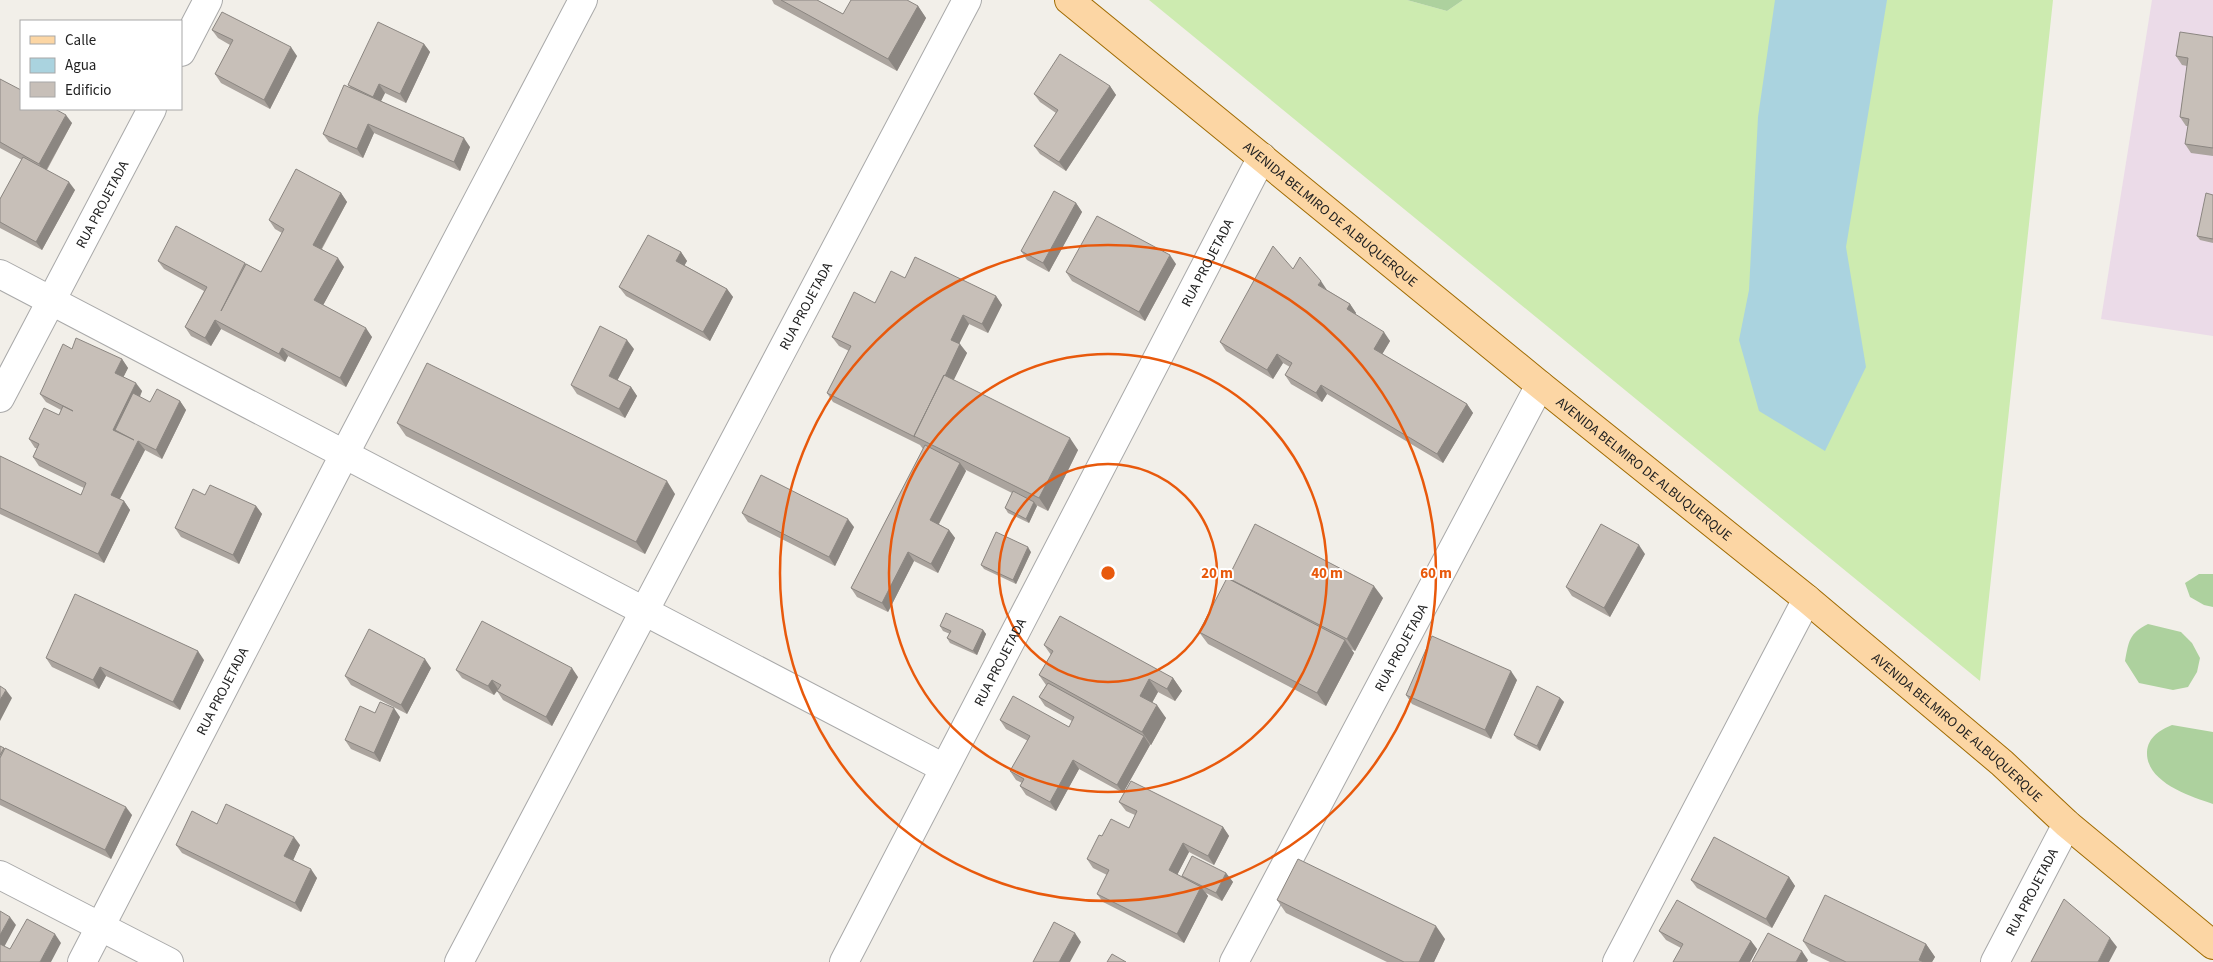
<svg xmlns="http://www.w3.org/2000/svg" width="2213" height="962" font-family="'Source Sans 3',sans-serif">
<rect width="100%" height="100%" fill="#f2efe9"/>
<path fill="#ebdbe8" d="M2152,0H2213V336L2101,319Z"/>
<path fill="#cdebb0" d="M1149,0H1407L1447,11L1463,0H2053L1980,681Z"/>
<path fill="#add19e" d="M1407,0H1463L1447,11Z
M2199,574H2213V607L2204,605L2190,597L2185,583Z
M2148,624L2181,632L2192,643L2200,658L2197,672L2188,687L2173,690L2139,683L2125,661C2129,640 2129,634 2148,624Z
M2172,725L2213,732V804C2189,796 2146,782 2147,752C2148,737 2160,730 2172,725Z"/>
<path fill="#aad3df" d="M1775,0H1887L1846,247L1866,367L1825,451L1759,411L1739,340L1749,290L1758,117Z"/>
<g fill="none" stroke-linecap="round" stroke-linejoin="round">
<g stroke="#a9a9a9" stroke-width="30">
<g id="minor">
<path d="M181,52L208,0"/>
<path d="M0,274L944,768"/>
<path id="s1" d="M0,398L152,109"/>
<path d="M0,875L169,962"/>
<path id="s2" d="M82,962L344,455L583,0"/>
<path id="s3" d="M459,962L967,0"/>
<path id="s4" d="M844,962L1262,157"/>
<path id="s5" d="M1234,962L1540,385"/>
<path d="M1617,962L1807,599"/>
<path id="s6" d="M1995,962L2067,824"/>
</g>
</g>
<g stroke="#a06b00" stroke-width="30">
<g id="major">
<path id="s7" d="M1069,0L1540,385L1807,599L2002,763L2067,824L2213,945"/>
</g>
</g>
<use href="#minor" stroke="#fff" stroke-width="28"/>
<use href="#major" stroke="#fcd6a4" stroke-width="28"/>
</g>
<path fill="#aba49e" d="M772,0H817L843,14L918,6L926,18L897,71L774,4Z
M212,30L297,56L270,109L221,83L215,74L230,45L218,38Z
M2213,37V156L2191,153L2185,144L2188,126H2186L2180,117L2187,66L2182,65L2176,56Z
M424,44L430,52L406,103L385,93L381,101L470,147L460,171L374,133L363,158L329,142L323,134L350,87L348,85Z
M0,79L72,123L47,170L75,190L42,250L0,228V199L22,160L0,148Z
M1110,86L1116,95L1066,171L1040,154L1034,146L1056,113L1040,102L1034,94Z
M341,193L347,202L322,249L344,267L323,305L372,337L346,387L288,356L285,362L221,329L211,346L191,336L185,327L204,291L164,269L158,261L245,263L261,272L282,233L275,229L269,220Z
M2213,195V243L2200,240L2197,236Z
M1076,203L1082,212L1049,272L1027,260L1021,251Z
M681,252L687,261L684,265L727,289L733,297L710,341L626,296L619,287Z
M1176,264L1145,321L1072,281L1066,272Z
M1293,269L1350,304L1356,313L1355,314L1390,341L1382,354L1467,404L1473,413L1443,463L1327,394L1322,402L1291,384L1285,375L1290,367L1283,363L1273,379L1226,351L1220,342Z
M905,278L996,296L1002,305L988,333L969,324L959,344L967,353L953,380L1078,450L1048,511L1036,505L1037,506L1029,523L1008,513L1005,508L1012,493L964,469L966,471L939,524L949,530L955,538L938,573L914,561L888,612L857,597L851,588L923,449L920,445L833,402L827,393L849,351L839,346L832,337Z
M72,349L122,359L128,368L123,377L142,391L140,397L150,402L180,401L186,410L162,459L145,450L120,499L124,501L130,510L104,563L0,514V456L81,495L84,488L39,466L33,457L37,448H35L29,439L59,415L61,410L46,402L40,394Z
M634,349L617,380L631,387L637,396L625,418L577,394L571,385Z
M397,423L675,494L645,554L406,436Z
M205,495L256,506L262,514L239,564L181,537L175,528Z
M742,513L854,527L835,566L748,522Z
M1031,552L1016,584L984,569L981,565Z
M1645,554L1610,617L1572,596L1566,587Z
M1228,578L1383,598L1355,651L1351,649L1354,653L1326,706L1208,644L1199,632L1230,580Z
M940,626L983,630L986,634L977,655L950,643L947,638L950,634L943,631Z
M1044,645L1173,678L1182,691L1175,701L1158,692L1152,703L1166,718L1151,745L1149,744L1150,745L1123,793L1079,769L1056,811L1026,795L1020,786L1022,783L1016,780L1010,771L1028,741L1006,729L1000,720L1069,727L1072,721L1045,706L1039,697L1046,685L1039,675L1051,655Z
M46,658L204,660L180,710L106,676L99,689L52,667Z
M431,668L407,714L351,685L345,676Z
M456,670L578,677L552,726L503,700L497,691L499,689L494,695L462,678Z
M1517,680L1491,739L1412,704L1406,695Z
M1560,698L1564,702L1540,751L1517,739L1514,735Z
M375,713L400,717L380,762L351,749L345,740Z
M0,746L132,815L111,859L0,805Z
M1119,802L1223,827L1229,836L1214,865L1189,852L1177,875L1184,878L1182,876L1226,873L1233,882L1222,901L1206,893L1208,896L1184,943L1103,902L1097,894L1107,875L1093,868L1087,859L1102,836L1129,828L1135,815L1126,811Z
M176,845H300L293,860L317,878L301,912L182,853Z
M1789,877L1795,886L1772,928L1697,888L1691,880Z
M1277,900L1445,939L1434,962H1387L1286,913Z
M1659,931L1751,941L1757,949L1750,962H1673L1681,948L1666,940Z
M1803,941L1926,944L1935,957L1932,962H1830L1811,953Z"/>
<path fill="#8b8681" d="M918,6L926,18L897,71L888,59Z
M424,44L430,52L406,103L400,94Z
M291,47L297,56L270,109L264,100Z
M379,84L385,93L379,105L373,97Z
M1110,86L1116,95L1066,171L1059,162Z
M66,115L72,123L45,172L39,164Z
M368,124L374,133L363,158L357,149Z
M464,138L470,147L460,171L454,162Z
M69,182L75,190L42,250L36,242Z
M341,193L347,202L319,253L313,245Z
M1076,203L1082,212L1049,272L1043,263Z
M681,252L687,261L682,270L676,261Z
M1170,255L1176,264L1145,321L1139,312Z
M338,258L344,267L321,309L314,300Z
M1321,281L1327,290L1318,285Z
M727,289L733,297L710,341L703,332Z
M996,296L1002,305L988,333L982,324Z
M1350,304L1356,313L1353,318L1347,309Z
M963,315L969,324L957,348L951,340Z
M215,320L221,329L211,346L205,338Z
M366,328L372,337L346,387L340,378Z
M1384,332L1390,341L1380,358L1374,349Z
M627,340L634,349L615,385L609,376Z
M960,344L967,353L924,441L915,436Z
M282,348L288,356L285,362L279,354Z
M1277,354L1283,363L1273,379L1267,370Z
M122,359L128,368L121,382L115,373Z
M136,383L142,391L122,434L115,430L120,437L113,430Z
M1321,385L1327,394L1322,402L1316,393Z
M631,387L637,396L625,418L619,409Z
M180,401L186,410L162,459L156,450Z
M1467,404L1473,413L1443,463L1437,454Z
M1070,438L1078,450L1048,511L1039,498Z
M138,441L145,450L117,504L111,495Z
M960,463L966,471L936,529L930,520Z
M667,481L675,494L645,554L636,542Z
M124,501L130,510L104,563L98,554Z
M1034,502L1037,506L1029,523L1026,519Z
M256,506L262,514L239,564L233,555Z
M848,519L854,527L835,566L829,557Z
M949,530L955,538L938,573L931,564Z
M1639,545L1645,554L1610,617L1604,608Z
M1028,547L1031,552L1016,584L1013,580Z
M908,552L914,561L888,612L882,603Z
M1374,586L1383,598L1355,651L1347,639Z
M983,630L986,634L977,655L973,651Z
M1345,640L1354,653L1326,706L1317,693Z
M198,651L204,660L180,710L173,702Z
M425,659L431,668L407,714L401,705Z
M100,667L106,676L99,689L93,680Z
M572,668L578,677L552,726L546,717Z
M1511,671L1517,680L1491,739L1485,730Z
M1173,678L1182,691L1175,701L1167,689Z
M1149,679L1158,692L1149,708L1140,696Z
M492,680L498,689L494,695L488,686Z
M6,690L12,698L0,721V700Z
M1560,698L1564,702L1540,751L1537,746Z
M1157,705L1166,718L1151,745L1142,732Z
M394,708L400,717L380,762L374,753Z
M1144,736L1150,745L1123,793L1117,785Z
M1073,760L1079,769L1056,811L1050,802Z
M126,807L132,815L111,859L105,850Z
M1223,827L1229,836L1214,865L1208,856Z
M294,837L300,845L291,865L284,856Z
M1183,843L1189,852L1175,879L1169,870Z
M311,869L317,878L301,912L295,903Z
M1226,873L1233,882L1222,901L1216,893Z
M1789,877L1795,886L1772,928L1766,919Z
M1201,887L1208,896L1184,943L1177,934Z
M10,917L16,925L2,951L0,948V935Z
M1436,926L1445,939L1434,962H1419Z
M1075,933L1081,942L1070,962H1059Z
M55,934L61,943L51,962H40Z
M2110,938L2117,947L2109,962H2098Z
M1751,941L1757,949L1750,962H1739Z
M1926,944L1935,957L1932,962H1920L1919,960Z
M1802,951L1808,960L1807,962H1796Z"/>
<path fill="#c7bfb8" stroke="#8b8681" d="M781,0H817L843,14L851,0H907L918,6L888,59Z
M222,12L291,47L264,100L215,74L233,40L212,30Z
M378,22L424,44L400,94L379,84L373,97L348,85Z
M2180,32L2213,37V148L2185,144L2189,119L2180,117L2188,58L2176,56Z
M1060,54L1110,86L1059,162L1034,146L1058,110L1034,94Z
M0,79L21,90V109H55L66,115L39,164L0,142Z
M344,85L464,138L454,162L368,124L357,149L323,134Z
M23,157L69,182L36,242L0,222V199Z
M296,169L341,193L313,245L338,258L314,300L366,328L340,378L282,348L279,354L215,320L205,338L185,327L207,287L158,261L176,226L245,263L221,311L246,264L261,272L284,229L269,220Z
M1054,191L1076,203L1043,263L1021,251Z
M2206,193L2213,195V239L2197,236Z
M1097,216L1170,255L1139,312L1066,272Z
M648,235L681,252L676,261L727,289L703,332L619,287Z
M1273,246L1293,269L1300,257L1321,281L1318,285L1350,304L1347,309L1384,332L1374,349L1467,404L1437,454L1321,385L1316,393L1285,375L1292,363L1277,354L1267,370L1220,342Z
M915,257L996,296L982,324L963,315L951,340L960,344L945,376L944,375L914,436L915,437L827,393L851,346L832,337L854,292L875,303L891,271L905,278Z
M600,326L627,340L609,376L631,387L619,409L571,385Z
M76,338L122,359L115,373L136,383L113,430L134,440L115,430L133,393L150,402L157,389L180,401L156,450L138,441L111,495L124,501L98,554L0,508V456L81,495L86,483L33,457L39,444L29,439L44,408L59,415L63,406L73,411L40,394L63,344L72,349Z
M427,363L667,481L636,542L397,423Z
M944,375L1070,438L1039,498L914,436Z
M925,445L960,463L930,520L949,530L931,564L908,552L882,603L851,588Z
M761,475L848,519L829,557L742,513Z
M210,485L256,506L233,555L175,528L193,489L205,495Z
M1013,491L1034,502L1026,519L1005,508Z
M1255,524L1374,586L1347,639L1228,578Z
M1601,524L1639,545L1604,608L1566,587Z
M996,532L1028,547L1013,580L981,565Z
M1227,578L1345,640L1317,693L1199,632Z
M75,594L198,651L173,702L100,667L93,680L46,658Z
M946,613L983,630L973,651L947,638L951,631L940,626Z
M1060,616L1173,678L1167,689L1149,679L1140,696L1157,705L1142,732L1039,675L1053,651L1044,645Z
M482,621L572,668L546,717L497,691L501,685L492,680L488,686L456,670Z
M369,629L425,659L401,705L345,676Z
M1432,636L1511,671L1485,730L1406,695Z
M1048,683L1144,736L1117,785L1073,760L1050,802L1020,786L1024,779L1010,771L1030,736L1000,720L1013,696L1069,727L1074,717L1039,697Z
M0,686L6,690L0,700Z
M1537,686L1560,698L1537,746L1514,735Z
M380,702L394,708L374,753L345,740L360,706L375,713Z
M0,746L4,748L0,755Z
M5,748L126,807L105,850L0,799V758Z
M1131,781L1223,827L1208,856L1183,843L1169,870L1201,887L1177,934L1097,894L1109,870L1087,859L1099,835L1102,836L1111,819L1129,828L1137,811L1119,802Z
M226,804L294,837L284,856L311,869L295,903L176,845L192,811L217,824Z
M1714,837L1789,877L1766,919L1691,880Z
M1192,856L1226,873L1216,893L1182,876Z
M1298,859L1436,926L1419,962H1404L1277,900Z
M1825,895L1926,944L1919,960L1924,962H1846L1803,941Z
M2064,899L2110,938L2098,962H2031Z
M1677,900L1751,941L1739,962H1673L1683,944L1659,931Z
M0,911L10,917L0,935Z
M27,919L55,934L40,962H0V944L10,949Z
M1054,922L1075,933L1059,962H1033Z
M1768,933L1802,951L1796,962H1752Z
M1112,954L1126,962H1107Z"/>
<g fill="none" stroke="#e8590c" stroke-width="2.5">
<circle cx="1108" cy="573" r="109"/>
<circle cx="1108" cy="573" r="219"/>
<circle cx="1108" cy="573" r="328"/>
</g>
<g text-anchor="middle" stroke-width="4" stroke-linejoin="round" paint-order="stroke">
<g font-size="14" fill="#222" stroke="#fff">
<text dy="5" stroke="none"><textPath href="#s1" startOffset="219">RUA PROJETADA</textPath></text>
<text dy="5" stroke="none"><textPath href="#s7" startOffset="338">AVENIDA BELMIRO DE ALBUQUERQUE</textPath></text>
<text dy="5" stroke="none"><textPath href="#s4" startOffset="788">RUA PROJETADA</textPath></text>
<text dy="5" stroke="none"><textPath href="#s3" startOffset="742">RUA PROJETADA</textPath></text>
<text dy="5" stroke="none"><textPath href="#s7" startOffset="742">AVENIDA BELMIRO DE ALBUQUERQUE</textPath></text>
<text dy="5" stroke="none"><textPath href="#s5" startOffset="356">RUA PROJETADA</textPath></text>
<text dy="5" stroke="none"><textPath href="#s4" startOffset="338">RUA PROJETADA</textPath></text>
<text dy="5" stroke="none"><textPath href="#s2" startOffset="305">RUA PROJETADA</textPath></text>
<text dy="5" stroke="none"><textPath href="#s7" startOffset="1148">AVENIDA BELMIRO DE ALBUQUERQUE</textPath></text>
<text dy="5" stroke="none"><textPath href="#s6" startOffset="79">RUA PROJETADA</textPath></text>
</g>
</g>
<circle cx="1108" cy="573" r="8" fill="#e8590c" stroke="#fff" stroke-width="2.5"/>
<g font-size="15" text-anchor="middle" font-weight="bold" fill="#e8590c" stroke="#fff" stroke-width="4" stroke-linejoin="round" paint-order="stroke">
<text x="1217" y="578">20 m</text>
<text x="1327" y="578">40 m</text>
<text x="1436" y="578">60 m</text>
</g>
<rect x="20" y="20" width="162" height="90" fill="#ffffff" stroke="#a7a7a7"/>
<rect x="30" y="36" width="25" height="8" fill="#fcd6a4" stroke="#a7a7a7"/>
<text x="65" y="45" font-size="15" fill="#222222">Calle</text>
<rect x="30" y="58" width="25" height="15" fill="#aad3df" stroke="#a7a7a7"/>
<text x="65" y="70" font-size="15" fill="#222222">Agua</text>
<rect x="30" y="82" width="25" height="15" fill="#c7bfb8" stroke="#a7a7a7"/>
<text x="65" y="95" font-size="15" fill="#222222">Edificio</text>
</svg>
